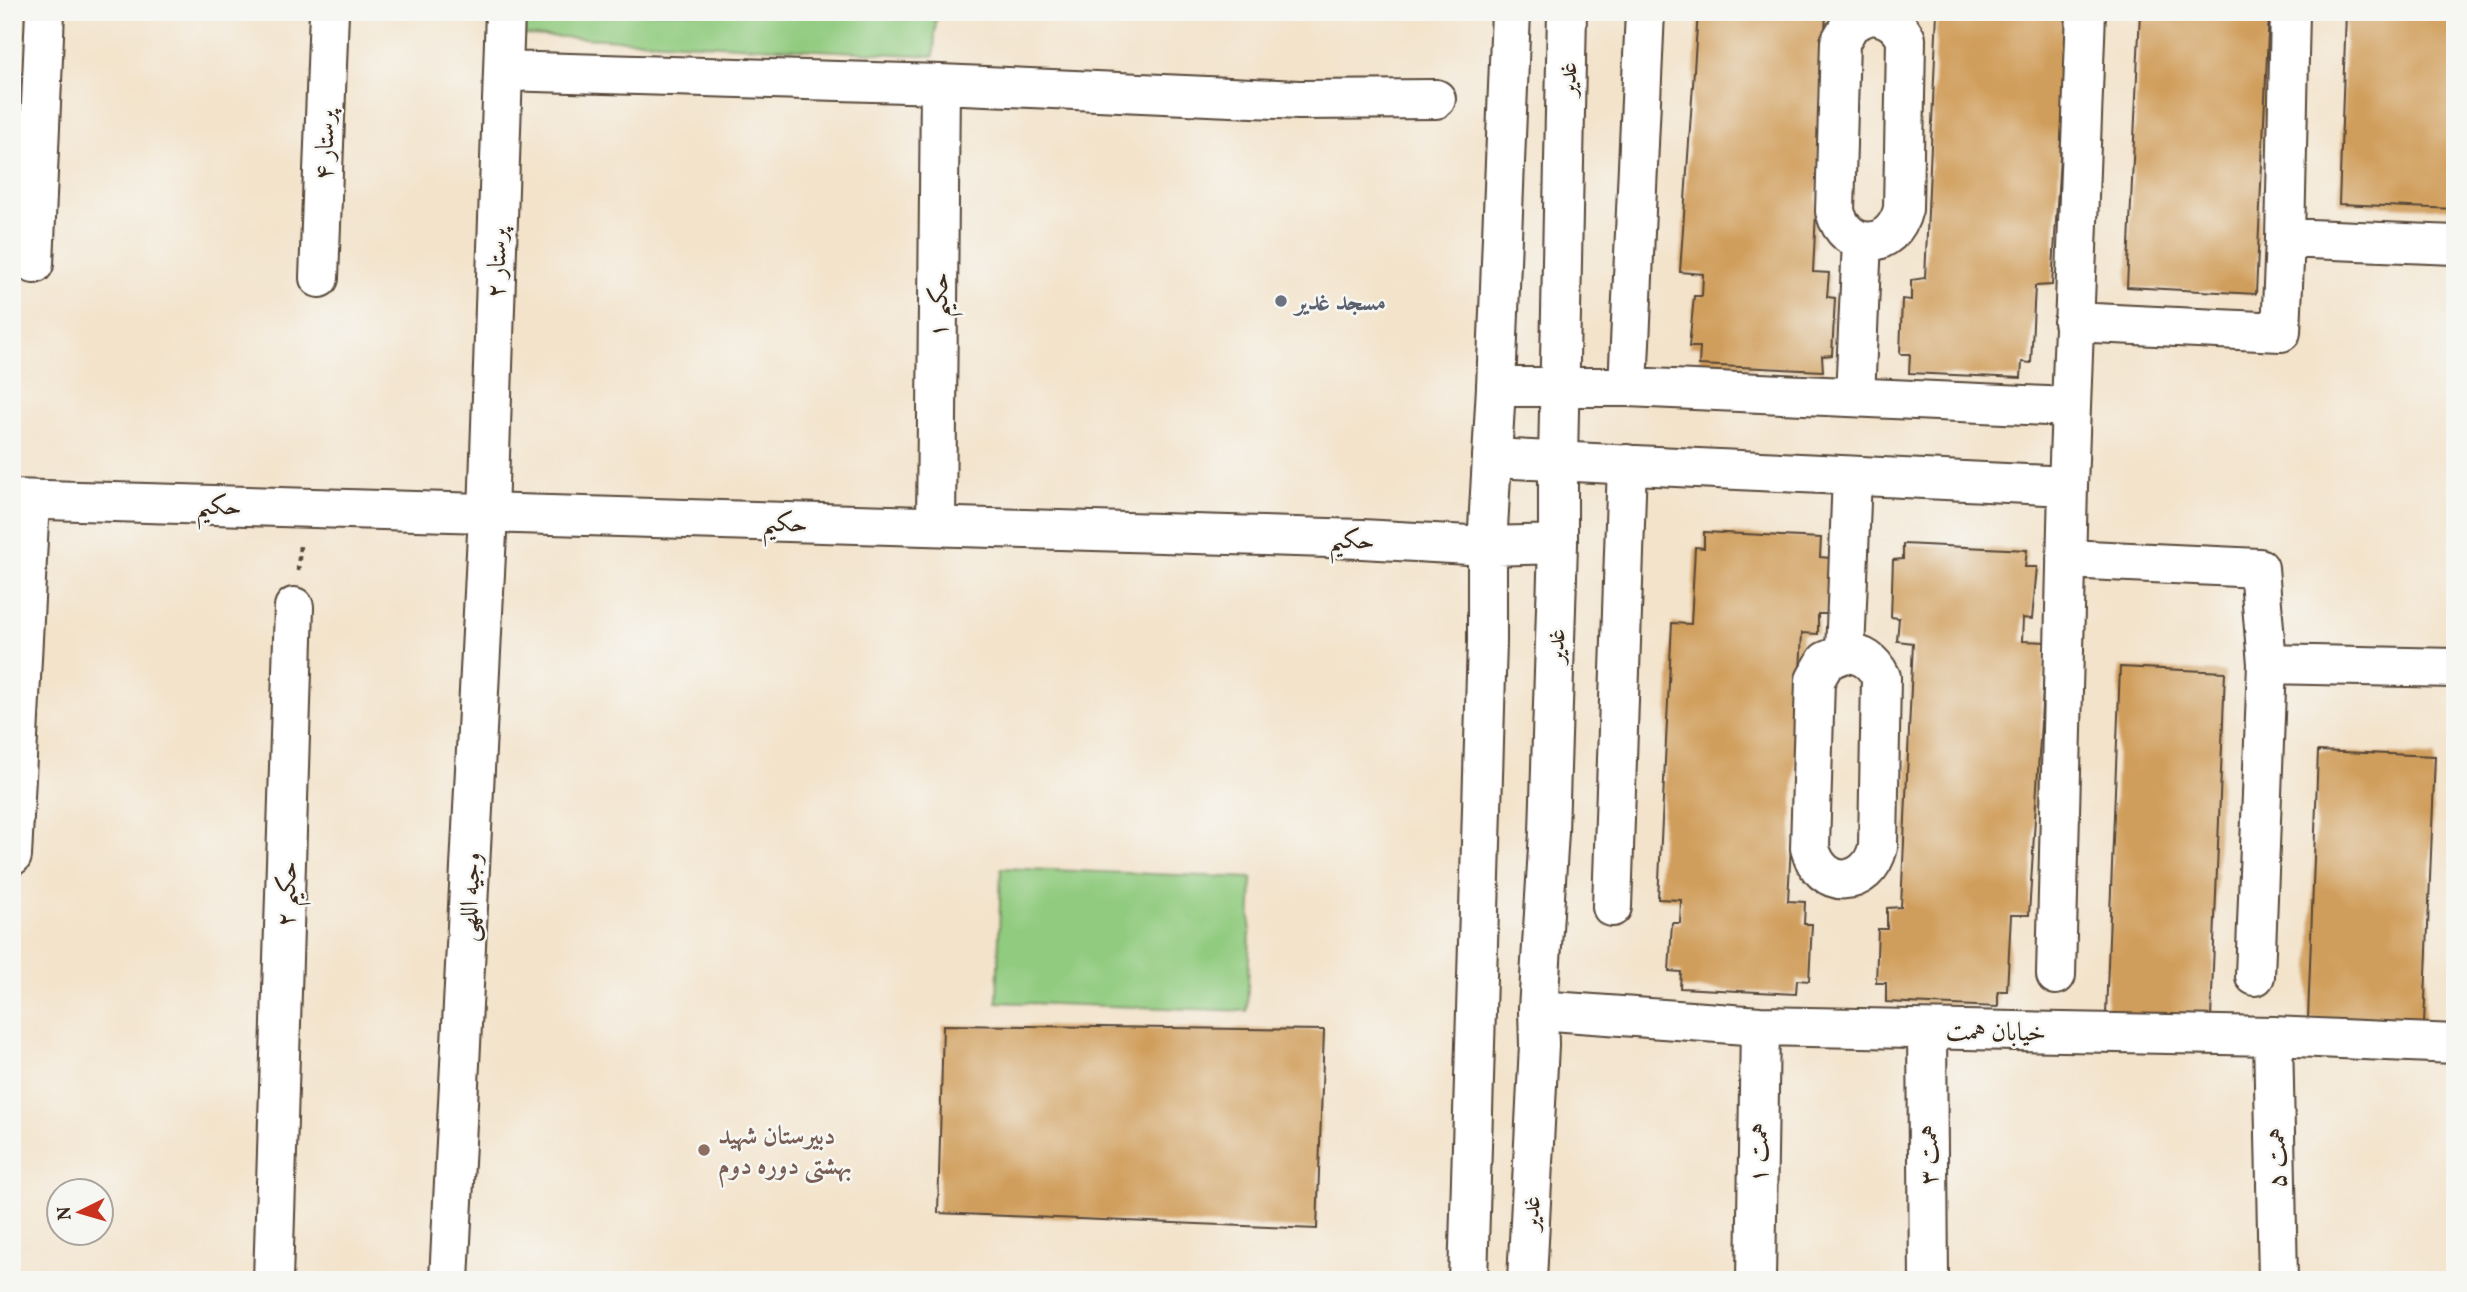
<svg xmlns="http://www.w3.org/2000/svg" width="2467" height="1292" font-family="Vollkorn,Amiri,serif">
<rect width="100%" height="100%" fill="#f6f6f2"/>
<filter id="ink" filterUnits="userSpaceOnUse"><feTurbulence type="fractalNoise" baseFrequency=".0143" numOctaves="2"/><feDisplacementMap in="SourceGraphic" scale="14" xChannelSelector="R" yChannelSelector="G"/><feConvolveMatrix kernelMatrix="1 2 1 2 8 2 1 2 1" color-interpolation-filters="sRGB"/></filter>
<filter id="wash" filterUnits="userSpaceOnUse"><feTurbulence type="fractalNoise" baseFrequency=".00686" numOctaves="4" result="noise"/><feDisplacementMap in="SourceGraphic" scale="28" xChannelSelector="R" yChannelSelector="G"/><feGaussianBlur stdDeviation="1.57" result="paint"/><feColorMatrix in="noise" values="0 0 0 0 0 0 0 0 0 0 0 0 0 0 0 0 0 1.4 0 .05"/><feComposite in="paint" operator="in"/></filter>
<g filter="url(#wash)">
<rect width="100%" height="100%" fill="#f3e3cb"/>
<path fill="#91cb7f" stroke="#667a4e" stroke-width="2" d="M525,12H936L934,56L524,35Z
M1001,868L1252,878L1247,1011L997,1002Z"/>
<g id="blocks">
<path fill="#d09e5c" d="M1698,12H1826L1813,272L1829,273L1827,297L1835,298L1832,355L1822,356L1823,371L1699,365L1700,347H1689L1694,296H1702L1703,274L1680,272Z
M1937,12L2069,13L2052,285L2035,286L2031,363L2022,362L2021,378L1909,373L1910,354H1900L1902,299L1911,300V280L1925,278Z
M2140,12H2269L2256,294L2127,287Z
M2346,12H2455V209L2339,204Z
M1704,532L1821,538L1820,557L1830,558L1827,614H1818V634L1802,633L1788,901L1805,902L1804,924H1812L1809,981L1797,980L1796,994L1680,988L1681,972L1669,971L1672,923H1680L1681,900L1658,899L1672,623L1691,624L1695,547L1704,548Z
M1903,544L2027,550L2025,567H2037L2032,619L2023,618L2022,641L2046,642L2029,915H2011L2007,991H1998V1007L1886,1002V983H1876L1878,929H1887V908L1901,907L1913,643L1897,641L1899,618L1891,617L1893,560L1903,559Z
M2120,667L2225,672L2211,1018L2106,1014Z
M2318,751L2435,756L2424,1024L2308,1019Z
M943,1025L1324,1030L1317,1229L938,1213Z"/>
</g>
</g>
<g filter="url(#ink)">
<use href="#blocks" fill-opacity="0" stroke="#574638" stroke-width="2"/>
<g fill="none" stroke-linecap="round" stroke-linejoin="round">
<g stroke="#574638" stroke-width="42">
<path id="street" d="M1870,15C1888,16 1898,24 1906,39L1903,209C1893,251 1846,253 1835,211L1840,42L1851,23Z
M503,71L940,84L1299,100L1436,99
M2285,238L2290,12
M34,264L45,12
M319,278L329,12
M2073,322L2281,332L2285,238L2455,245
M1496,387H1628L2070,407
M1628,387L1645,12
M1855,397L1862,241
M1492,458L2068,486
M936,526L940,84
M2066,559L2259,568L2267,664L2455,668
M1845,653C1863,654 1873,661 1881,677L1878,847C1868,889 1821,891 1810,848L1815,680L1826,661Z
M1845,653L1852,476
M12,856L30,500
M1612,907L1627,464
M2056,975L2068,486L2086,12
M2255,976L2267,664
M1538,1010L1760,1026L2273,1036L2455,1044
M1927,1030L1929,1280
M2273,1036L2278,1280
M273,1280L294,607
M449,1280L488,514L505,12
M1756,1280L1760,1026"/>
</g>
<g stroke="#574638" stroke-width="42">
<path id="secondary" d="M12,499L1362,539L1487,546L1558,544
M1468,1280L1487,641V546L1496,387L1511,12
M1527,1280L1539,1045L1538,1010L1549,832L1558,544V461L1567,12"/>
</g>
<path stroke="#574638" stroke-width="4.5" stroke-dasharray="5 5" stroke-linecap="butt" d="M298,571L300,545"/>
<use href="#street" stroke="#fff" stroke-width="38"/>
<use href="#secondary" stroke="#fff" stroke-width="38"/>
</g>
</g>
<circle fill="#6b7280" stroke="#f6f6f2" stroke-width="2.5" cx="1281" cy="301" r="7"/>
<circle fill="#8d6e63" stroke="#f6f6f2" stroke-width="2.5" cx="704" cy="1150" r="7"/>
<g text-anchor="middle" stroke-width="5" stroke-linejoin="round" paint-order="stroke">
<g font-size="26" fill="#3b2a1e" stroke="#f6f6f2">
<text transform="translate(1567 79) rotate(-89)" y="9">غدیر</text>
<text transform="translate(324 145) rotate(-88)" y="9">پرستار ۴</text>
<text transform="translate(496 263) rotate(-88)" y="9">پرستار ۲</text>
<text transform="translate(938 305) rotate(-89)" y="9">حکیم ۱</text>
<text transform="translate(219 505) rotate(2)" y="9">حکیم</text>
<text transform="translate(785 522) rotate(2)" y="9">حکیم</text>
<text transform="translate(1352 539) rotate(2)" y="9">حکیم</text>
<text transform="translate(1555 646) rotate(-88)" y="9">غدیر</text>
<text transform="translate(286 894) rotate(-88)" y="9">حکیم ۲</text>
<text transform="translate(469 897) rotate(-87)" y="9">وجیه اللهی</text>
<text transform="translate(1996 1031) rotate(1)" y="9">خیابان همت</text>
<text transform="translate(1758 1153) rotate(-89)" y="9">همت ۱</text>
<text transform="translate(1928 1155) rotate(-90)" y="9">همت ۳</text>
<text transform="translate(2276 1158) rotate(-91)" y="9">همت ۵</text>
<text transform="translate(1530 1213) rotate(-87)" y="9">غدیر</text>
</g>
<g font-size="26" font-weight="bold" fill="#5b616d" stroke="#f6f6f2" text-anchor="start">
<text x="1295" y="310">مسجد غدیر</text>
</g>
<g font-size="26" font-weight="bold" fill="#785e54" stroke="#f6f6f2" text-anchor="start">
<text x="718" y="1144">دبیرستان شهید<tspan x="718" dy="30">بهشتی دوره دوم</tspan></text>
</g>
</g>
<rect width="2467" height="1292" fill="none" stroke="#f6f6f2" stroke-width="42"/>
<g transform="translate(80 1212) rotate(265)"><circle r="33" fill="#f6f6f2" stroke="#aba49d" stroke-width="2"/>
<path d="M0-5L12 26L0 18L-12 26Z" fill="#c8321e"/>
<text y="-10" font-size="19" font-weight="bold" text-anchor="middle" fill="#3b2a1e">N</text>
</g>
</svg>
